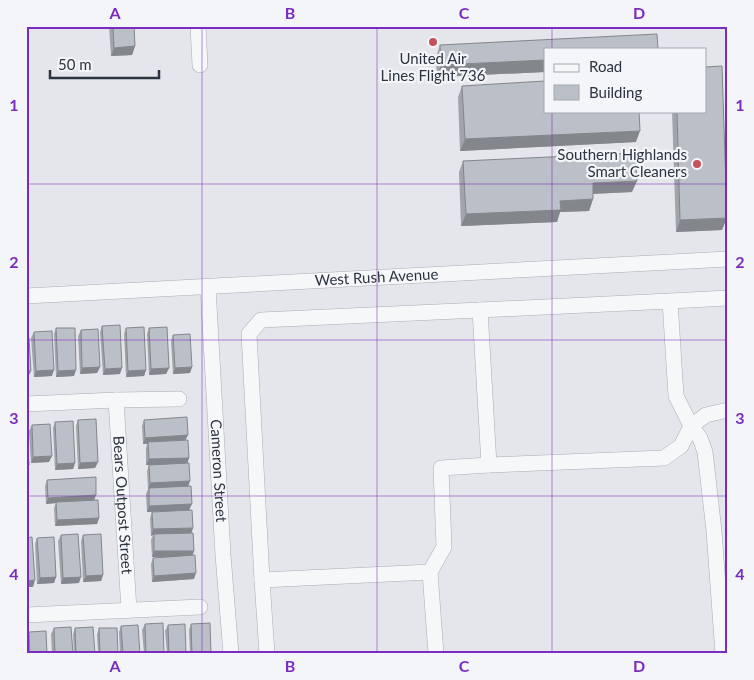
<svg xmlns="http://www.w3.org/2000/svg" width="754" height="680" font-family="Lato,sans-serif">
<rect width="100%" height="100%" fill="#e4e6eb"/>
<g fill="none" stroke-linecap="round" stroke-linejoin="round">
<g stroke="#a9adb5" stroke-width="16">
<g id="minor">
<path d="M198,26L200,65"/>
<path id="s1" d="M208,287L223,555L231,654"/>
<path id="s2" d="M26,296L728,259"/>
<path d="M670,301L480,310L489,465L664,458L681,446L691,426L676,396L670,301L728,298"/>
<path d="M480,310L261,320L249,334L262,580L430,572L444,547L441,468L489,465"/>
<path id="s3" d="M116,400L129,610"/>
<path d="M26,404L116,400L179,399"/>
<path d="M430,572L436,654"/>
<path d="M262,580L267,654"/>
<path d="M26,615L200,607"/>
<path d="M723,654L714,531L705,452L700,438L691,426L706,415L728,410"/>
</g>
</g>
<use href="#minor" stroke="#f6f7f9" stroke-width="15"/>
</g>
<path fill="#a1a4ab" d="M109,26H134L135,46L132,55L111,56Z
M440,45L545,49V72L437,77L436,57Z
M462,86L636,142L460,151L458,97Z
M672,111H705L722,230L676,232Z
M463,161L632,192L593,194V199L589,211L560,212L557,222L461,226L459,172Z
M102,326L120,374L103,375L100,332Z
M56,328L74,376L56,377L54,334Z
M126,328L146,370L144,376L126,377L124,334Z
M149,328L169,368L166,374L149,375L147,334Z
M81,330L100,367L97,373L80,374L78,336Z
M34,332L52,376L34,377L31,338Z
M173,335L192,367L190,373L173,374L171,341Z
M78,420L98,462L95,468L78,469L76,426Z
M144,420L186,441L189,458L187,463L190,510L193,528L191,533L194,551L192,555L194,579L152,582L151,564L153,558L163,557H152L151,540L153,535L151,536L150,518L152,512H147L146,494L148,489L147,471L149,465H152H146V448L147,444H143L142,426Z
M55,422L75,463L73,469L55,470L53,428Z
M32,425L49,462L31,463L29,431Z
M47,480L95,500L99,518L97,524L55,526L54,508L56,503L46,504L45,486Z
M61,535L79,583L61,584L58,541Z
M83,535L103,575L101,581L83,582L81,541Z
M37,538L56,577L54,583L37,584L35,544Z
M145,624L164,654H144L142,630Z
M191,624L211,654H190L189,630Z
M168,625L186,654H167L165,631Z
M121,626L140,654H120L119,632Z
M54,628L73,654H52L51,634Z
M75,628L95,654H74L73,634Z
M99,628L118,654H98L97,635Z
M29,632L47,654H28L27,638Z"/>
<path fill="#83868b" d="M135,46L132,55L111,56L114,48Z
M545,60V72L437,77L441,65Z
M640,131L636,142L460,151L465,139Z
M637,181L632,192L588,194L593,183Z
M593,199L589,211L560,212L557,222L461,226L466,214L560,201Z
M727,218L722,230L676,232L680,220Z
M100,367L97,373L80,374L82,368Z
M192,367L190,373L173,374L175,368Z
M122,368L120,374L103,375L105,369Z
M169,368L166,374L149,375L151,369Z
M54,370L52,376L34,377L36,371Z
M76,370L74,376L56,377L58,371Z
M146,370L144,376L126,377L128,371Z
M26,371H31L28,377H26Z
M188,435L185,441L143,444L145,438Z
M52,456L49,462L31,463L33,457Z
M189,458L187,464L146,465L149,459Z
M98,462L95,468L78,469L80,463Z
M75,463L73,469L55,470L57,464Z
M26,465H29L26,471Z
M190,481L188,487L148,489L150,483Z
M96,495L94,501L56,502V503L46,504L48,498Z
M192,504L189,510L147,512L149,506Z
M99,518L97,524L55,526L57,520Z
M193,528L191,534H154L153,535L151,536L153,529Z
M154,551H194L192,557H152Z
M196,573L194,579L152,582L154,576Z
M103,575L101,581L83,582L86,576Z
M56,577L54,583L37,584L40,578Z
M81,577L79,583L61,584L63,578Z
M35,580L33,587H26V581Z"/>
<path fill="#bbbfc7" stroke="#83868b" d="M113,26H134L135,46L114,48Z
M657,34L658,49H545V60L441,65L440,45Z
M722,66L727,218L680,220L677,111H705V67Z
M545,81V111H639L640,131L465,139L462,86Z
M635,153L637,181L593,183V199L560,201L561,210L466,214L463,161Z
M120,325L122,368L105,369L102,326Z
M144,327L146,370L128,371L126,328Z
M167,327L169,368L151,369L149,328Z
M56,328H75L76,370L58,371Z
M98,329L100,367L82,368L81,330Z
M52,331L54,370L36,371L34,332Z
M190,334L192,367L175,368L173,335Z
M26,338H29L31,371H26Z
M187,417L188,435L145,438L144,420Z
M96,419L98,462L80,463L78,420Z
M73,421L75,463L57,464L55,422Z
M26,424L29,465H26Z
M50,424L52,456L33,457L32,425Z
M188,440L189,458L149,459L148,442Z
M189,463L190,481L150,483L149,465Z
M96,477V495L48,498L47,480Z
M191,486L192,504L149,506V488Z
M98,500L99,518L57,520L56,502Z
M192,510L193,528L153,529L152,512Z
M193,533L194,551H154V534Z
M78,534L81,577L63,578L61,535Z
M101,534L103,575L86,576L83,535Z
M32,537L35,580L26,581V538Z
M54,537L56,577L40,578L37,538Z
M195,555L196,573L154,576L153,558Z
M163,623L164,654H146L145,624Z
M210,623L211,654H192L191,624Z
M185,624L186,654H169L168,625Z
M138,625L140,654H123L121,626Z
M71,627L73,654H55L54,628Z
M93,627L95,654H76L75,628Z
M99,628H117L118,654H100Z
M46,631L47,654H30L29,632Z"/>
<path fill="none" stroke="#7b2cbf" stroke-width="1" stroke-opacity="0.55" d="M202,26V654M377,26V654M552,26V49M552,111V654M26,184H728M26,340H728M26,496H728"/>
<g fill="#c6535c" stroke="#f3f5f8" stroke-width="2">
<circle cx="433" cy="42" r="5"/>
<circle cx="697" cy="164" r="5"/>
</g>
<g text-anchor="middle" stroke-width="4.5" stroke-linejoin="round" paint-order="stroke">
<g font-size="15" fill="#2c3342" stroke="#f3f5f8">
<text x="433" y="64">United Air<tspan x="433" dy="17">Lines Flight 736</tspan></text>
<text x="687" y="160" text-anchor="end">Southern Highlands<tspan x="687" dy="17">Smart Cleaners</tspan></text>
</g>
<g font-size="15" fill="#2c3342" stroke="#f3f5f8">
<text dy="5" stroke="none"><textPath href="#s2" startOffset="351">West Rush Avenue</textPath></text>
<text dy="5" stroke="none"><textPath href="#s1" startOffset="184">Cameron Street</textPath></text>
<text dy="5" stroke="none"><textPath href="#s3" startOffset="105">Bears Outpost Street</textPath></text>
</g>
</g>
<rect width="754" height="680" fill="none" stroke="#f3f5f8" stroke-width="55"/>
<rect x="544" y="48" width="162" height="65" fill="#f3f5f8" stroke="#a3a7af"/>
<rect x="554" y="64" width="25" height="8" fill="#f6f7f9" stroke="#a3a7af"/>
<text x="589" y="72" font-size="15" fill="#2c3342">Road</text>
<rect x="554" y="85" width="25" height="15" fill="#bbbfc7" stroke="#a3a7af"/>
<text x="589" y="98" font-size="15" fill="#2c3342">Building</text>
<path d="M50 70v8h109v-8" fill="none" stroke="#2c3342" stroke-width="2.5"/>
<text x="58" y="70" font-size="15" fill="#2c3342" stroke="#f3f5f8" stroke-width="4" paint-order="stroke">50 m</text>
<rect x="28" y="28" width="698" height="624" fill="none" stroke="#7b2cbf" stroke-width="2"/>
<g font-size="16" text-anchor="middle" font-weight="bold" fill="#7b2cbf">
<text x="115" y="19">A</text>
<text x="290" y="19">B</text>
<text x="464" y="19">C</text>
<text x="639" y="19">D</text>
<text x="14" y="111">1</text>
<text x="740" y="111">1</text>
<text x="14" y="268">2</text>
<text x="740" y="268">2</text>
<text x="14" y="424">3</text>
<text x="740" y="424">3</text>
<text x="14" y="580">4</text>
<text x="740" y="580">4</text>
<text x="115" y="672">A</text>
<text x="290" y="672">B</text>
<text x="464" y="672">C</text>
<text x="639" y="672">D</text>
</g>
</svg>
